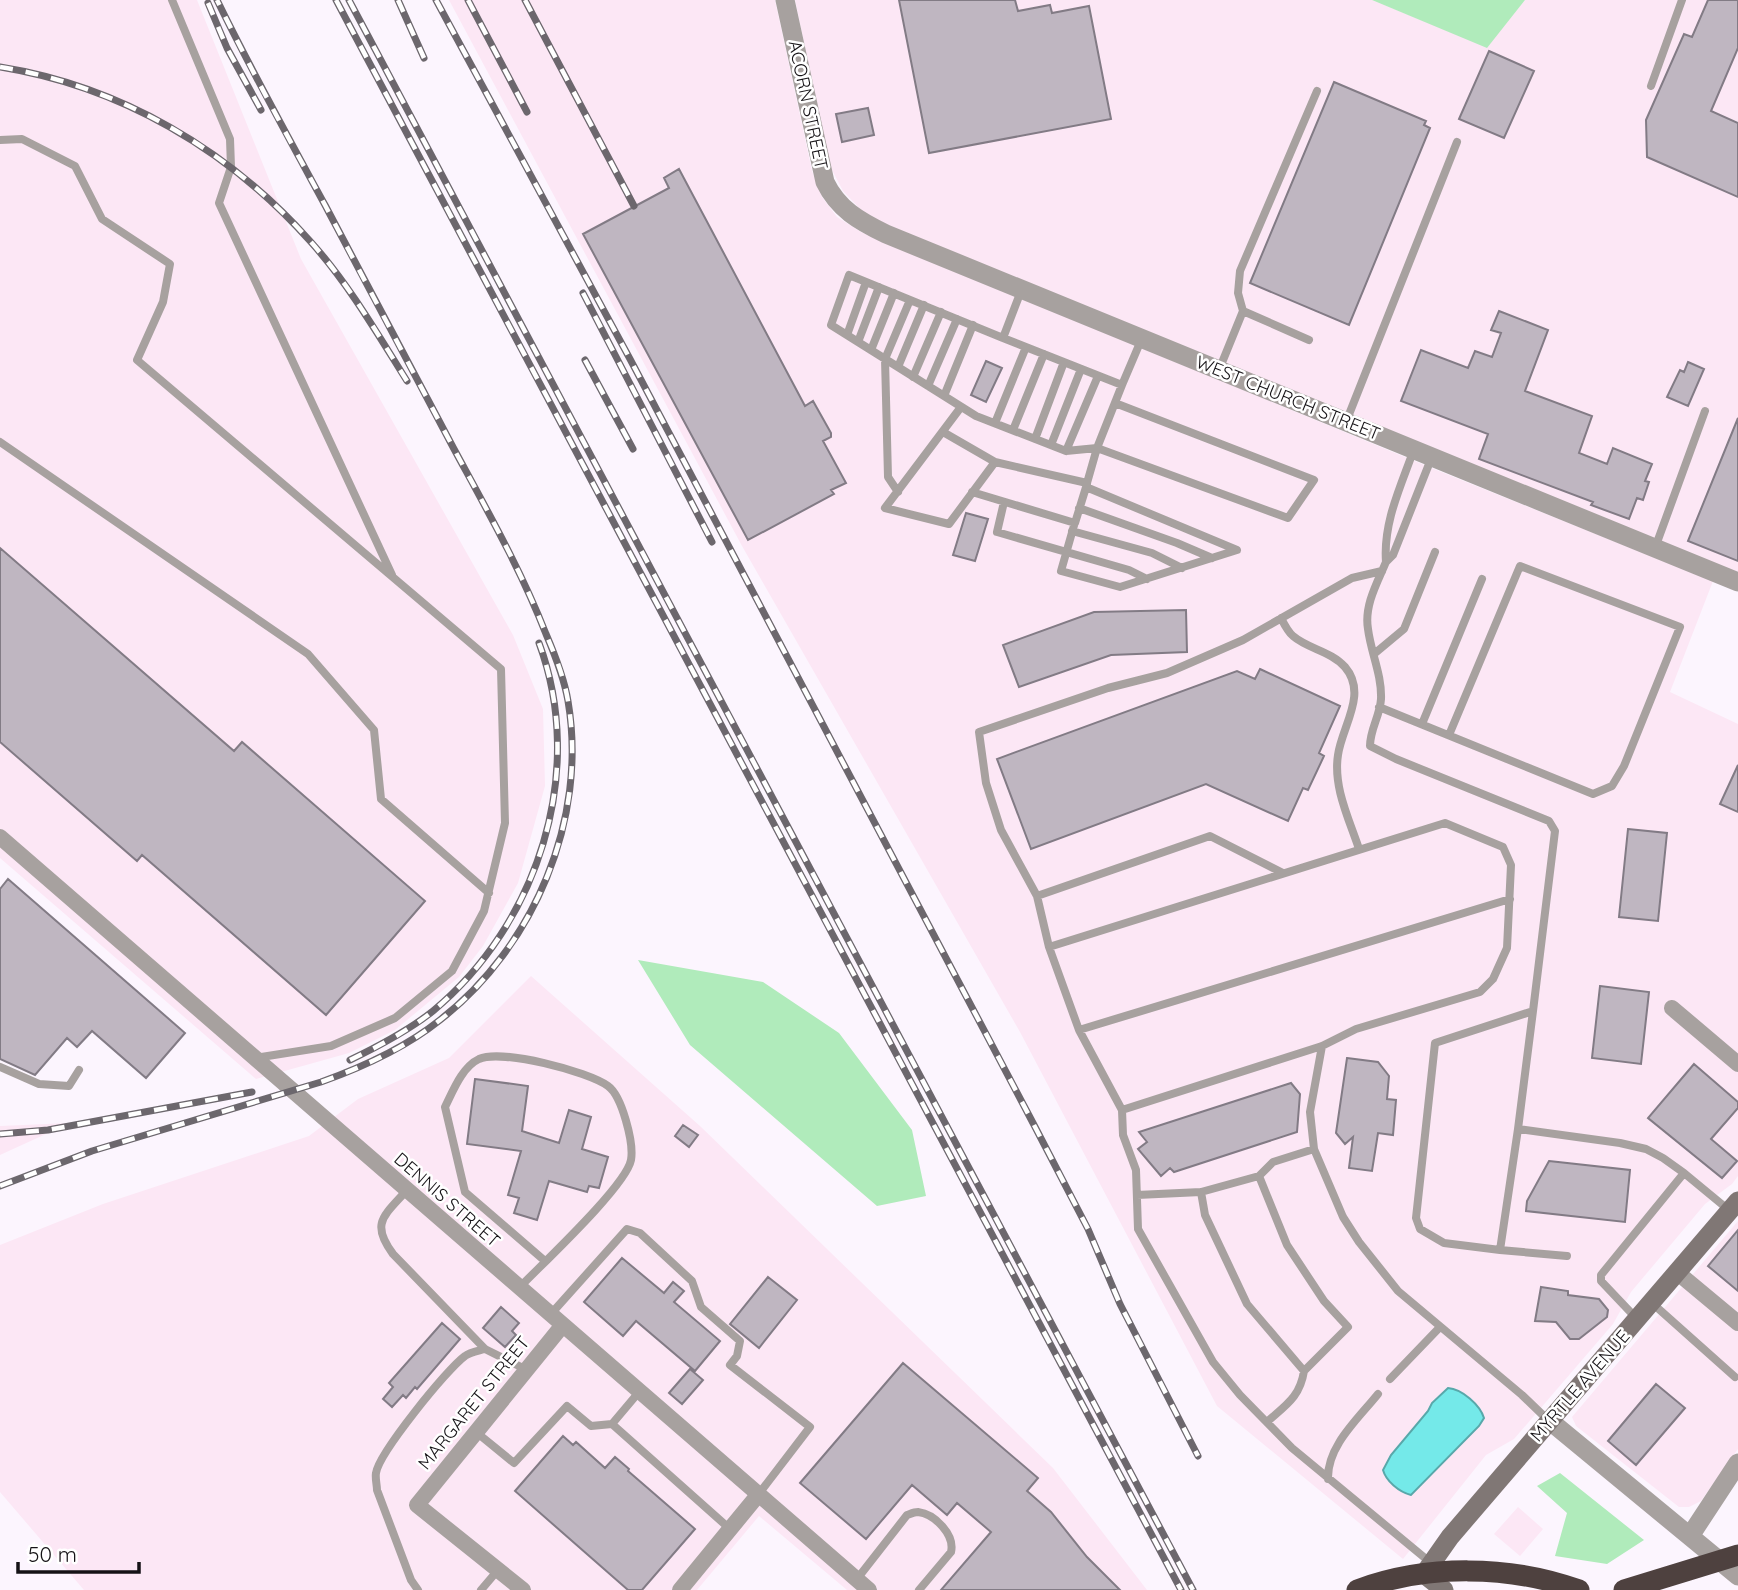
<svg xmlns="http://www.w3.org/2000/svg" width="1738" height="1590" font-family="Quicksand,sans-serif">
<rect width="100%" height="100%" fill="#fcf5fe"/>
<path fill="#fce7f5" d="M0,0H197L301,259L513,635L543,709L545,786L518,883L483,946L459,977L395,1030L349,1053L256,1079L0,858Z
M449,0H775L812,171L822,197L837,217L861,232L1434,469L1713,581L1670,692L1738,724V1176L1732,1184L1705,1204L1631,1292L1613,1324L1514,1439L1486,1455L1403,1559L1217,1406L1020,1032L742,546Z
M795,0H1372L1487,47L1525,0H1738V573L882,223L861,210L843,191L831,168Z
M531,976L700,1126L1053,1468L1147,1590H847L759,1516L697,1590H84L0,1492V1245L103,1204L309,1136L358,1099L449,1058Z
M70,1123L0,1155V1126Z
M1738,1221V1449L1701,1501L1689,1507H1679L1576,1426L1572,1417Z
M1518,1507L1543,1529L1520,1556L1494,1534Z"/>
<path fill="#b0ebbb" d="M1372,0H1525L1487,48Z
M638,960L763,982L839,1033L912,1130L926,1196L877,1206L690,1045Z
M1560,1473L1644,1540L1607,1564L1555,1556L1567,1513L1537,1486Z"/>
<path fill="#74e9e9" stroke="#58a8aa" stroke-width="2" d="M1448,1388C1462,1389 1480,1405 1484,1418L1479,1426L1411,1495C1399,1492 1386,1481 1383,1470L1391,1455L1428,1411L1432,1403Z"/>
<path fill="#bfb6c1" stroke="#827b85" stroke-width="2" d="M899,0H1015L1018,11L1050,5L1052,13L1089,6L1111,119L929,153Z
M1708,0H1738V48L1711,111L1738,123V197L1647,157L1646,120L1684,34L1692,37Z
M1489,51L1534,71L1504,138L1459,119Z
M1334,82L1426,121L1424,125L1430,128L1349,325L1250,283Z
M868,108L874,135L842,142L836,114Z
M679,169L805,406L813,401L831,433V437L823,441L846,483L831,490L834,494L748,540L583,234L669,188L664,178Z
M1499,311L1548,330L1525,391L1592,416L1579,453L1607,464L1613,448L1652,464L1645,481L1649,482L1643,500L1637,498L1629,519L1591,505L1593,502L1479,459L1488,434L1401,401L1421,350L1468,368L1475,351L1492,357L1501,333L1491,330Z
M986,361L1002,368L986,402L971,395Z
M1688,362L1704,369L1688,406L1667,397L1680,370L1684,372Z
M1738,418V561L1688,541Z
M966,513L988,519L975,561L953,555Z
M0,548L234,751L242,742L425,901L326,1015L142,855L137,861L0,742Z
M1186,610L1187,652L1111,655L1019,687L1003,645L1094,612Z
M1260,669L1340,706L1319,753L1324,756L1308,790L1303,788L1288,821L1206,784L1031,849L997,759L1237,671L1255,679Z
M1738,765V812L1720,804Z
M1628,829L1667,833L1658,921L1619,917Z
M8,879L185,1033L146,1078L92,1031L77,1047L67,1038L35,1075L0,1059V889Z
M1600,986L1649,992L1641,1064L1592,1058Z
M1347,1058L1378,1062L1389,1076L1387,1099L1396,1100L1393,1135L1378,1133L1372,1171L1349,1168L1353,1137L1345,1144L1336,1133Z
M1694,1064L1738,1102V1108L1711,1139L1737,1161L1722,1178L1648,1118Z
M475,1079L528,1086L522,1131L559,1143L569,1110L591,1117L582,1149L608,1157L599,1188L589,1186L587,1192L549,1181L537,1220L514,1213L519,1198L508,1195L521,1151L467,1144Z
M1291,1083L1300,1094L1297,1132L1174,1172L1170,1168L1161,1176L1138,1149L1147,1142L1139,1132Z
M683,1125L698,1135L689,1147L675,1136Z
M1549,1161L1630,1170L1625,1222L1526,1211L1527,1201Z
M1738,1230V1291L1708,1266Z
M622,1258L664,1293L673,1282L684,1291L674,1302L720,1341L695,1371L636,1321L623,1336L584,1302Z
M768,1277L797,1300L759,1348L730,1324Z
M1541,1287L1568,1291V1295L1599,1299L1608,1310L1607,1317L1579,1339H1570L1556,1322L1535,1321Z
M501,1307L519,1323L512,1331L516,1335L505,1347L483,1328Z
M442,1323L460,1339L417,1389L415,1387L406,1398L403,1395L392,1407L383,1399L393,1387L389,1383Z
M903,1363L1038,1478L1027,1491L1051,1512L1087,1557L1120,1590H941L991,1532L957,1503L947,1515L912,1485L866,1539L800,1483Z
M690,1369L703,1380L682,1404L669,1393Z
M1656,1384L1685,1408L1636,1465L1608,1441Z
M563,1436L573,1445L576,1442L605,1468L615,1457L629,1469L628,1471L695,1529L642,1590H628L515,1491Z"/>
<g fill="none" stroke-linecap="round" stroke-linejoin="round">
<path stroke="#a7a19f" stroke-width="8" d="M172,0L230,139L231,167L219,203L392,575
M1651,86L1682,0
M0,140L22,139L75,166L102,219L170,264L163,302L137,360L501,669L505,823L484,911L452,971L395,1018L331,1046L255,1058
M1021,291L1003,338L1122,385L1142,338
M1243,311L1309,340
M847,335L866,282
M1003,338L849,275L831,325L976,416L1066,451L1097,448L1122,385
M858,342L879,287
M871,350L894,293
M898,367L924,305
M1219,370L1243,311L1238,293L1240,271L1317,91
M913,377L941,312
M928,386L957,319
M944,396L973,325
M961,407L885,508L949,524L995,462L1087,483L1097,448L1288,518L1314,480L1115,403
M1346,422L1457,142
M995,423L1026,347
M1013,430L1044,354
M943,432L995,462
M1035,439L1064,362
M0,442L308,654L374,730L381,799L489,893
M1051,445L1081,369
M1414,449C1401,486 1383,522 1386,562L1393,555L1431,459
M1066,451L1098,376
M898,492L888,477L885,359L910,300
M972,492L1075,523L1087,484
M1004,502L997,532L1129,570L1147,579
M1079,508L1177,543L1212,558
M1075,522L1061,571L1120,587L1237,550L1086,487
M1072,531L1152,553L1182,568
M1655,548L1705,411
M1386,562C1377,583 1364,606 1368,629C1371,653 1382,675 1381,699C1380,716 1370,729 1370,746L1396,759L1549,821L1555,831L1533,1011L1435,1043L1416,1218L1420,1229L1444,1243L1500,1250
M1382,571L1352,578L1243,640L1167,673L1108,688L979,732L986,783L1001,830L1037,896L1049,947L1079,1030L1122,1110L1123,1135L1136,1170L1138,1229L1213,1362L1240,1395L1292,1448L1431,1563
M1281,618C1284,624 1288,632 1293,636C1308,649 1331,651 1345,667C1368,694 1342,726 1338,755C1333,787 1349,819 1359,849
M1374,654L1404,629L1435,552
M1379,707L1593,794L1612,786L1624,766L1680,627L1520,566L1449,735
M1422,724L1482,579
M1037,896L1210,836L1283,873
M1049,947L1445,823L1503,847L1511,865L1507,948L1493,979L1480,992L1356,1029L1322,1046L1122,1110
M1079,1030L1510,899
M1322,1046L1310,1112L1314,1149L1343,1217L1359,1242L1398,1291L1522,1395L1549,1421
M0,1067L39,1084L69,1086L79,1070
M1518,1129L1533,1011
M407,1190C384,1216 370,1223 393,1254L485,1349L527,1370
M1201,1192L1205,1215L1247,1304L1304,1371L1348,1327L1324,1301L1287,1245L1259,1176
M1137,1195L1201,1192L1259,1176L1273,1162L1314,1149
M1567,1256L1500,1250L1518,1129L1620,1143L1646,1149L1663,1158L1684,1173
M519,1288C542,1264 626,1186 631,1160C634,1143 622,1096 608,1086C587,1071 502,1049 479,1059C462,1067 453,1091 445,1107L465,1192L545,1261
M1652,1303L1735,1377
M550,1315L627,1229L640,1233L692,1281L701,1307L740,1341L737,1356L730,1365L810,1427L758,1495
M1637,1319L1601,1281V1275L1684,1173L1730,1211
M1390,1379L1440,1327
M639,1392L612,1424L730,1529
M1267,1422C1286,1405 1300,1397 1304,1371
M476,1432L514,1463L567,1406L591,1426L612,1424
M1328,1479C1327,1446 1358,1419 1378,1394
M857,1579L907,1515C910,1514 914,1512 918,1512C935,1514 955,1535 951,1552L919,1590
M418,1590L411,1580L377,1490C377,1485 375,1478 376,1473C379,1453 447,1369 465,1356C470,1352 478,1351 485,1349
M481,1590L498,1570"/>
<path stroke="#a7a19f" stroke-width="16" d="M0,837L869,1590
M1672,1008L1738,1064
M1678,1273L1738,1323
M523,1590L417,1505L562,1326
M680,1590L758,1495"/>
<path stroke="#a7a19f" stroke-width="19" d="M785,0L825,182C838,209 859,221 886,234L1738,582
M1550,1421L1738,1576
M1690,1536L1738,1463"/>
<path stroke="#807775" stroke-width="19" d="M1444,1590L1424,1574L1450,1537L1738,1201"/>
<path stroke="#4e413f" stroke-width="21" d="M1357,1590C1427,1564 1509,1565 1579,1590
M1624,1590L1738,1555"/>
<g stroke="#6c676d" stroke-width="7">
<path id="rail" d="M336,0L1181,1590
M349,0L1193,1590
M398,0L424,58
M436,0L630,359L1033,1123L1088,1229L1120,1304L1198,1456
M468,0L527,112
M525,0L634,206
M208,3L227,48L261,110
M0,67C120,86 229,150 310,241C348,283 377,333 407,381
M583,293L712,542
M585,360L633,449
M350,1060C379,1046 408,1031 433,1011C538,924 587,772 539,643
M0,1134L48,1130L252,1092
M0,1186L92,1151L321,1082C363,1067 405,1048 440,1020C534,947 588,819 568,701C564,677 555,655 546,634C521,570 487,510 454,449C411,368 368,287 325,205C288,137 251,70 217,0"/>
</g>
<use href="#rail" stroke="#fff" stroke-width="4.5" stroke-dasharray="13" stroke-linecap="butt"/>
</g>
<g text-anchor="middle" stroke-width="5" stroke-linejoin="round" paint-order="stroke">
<g font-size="18" fill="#151216" stroke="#fff">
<text transform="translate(808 105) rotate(78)" y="6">ACORN STREET</text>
<text transform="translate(1288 398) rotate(22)" y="6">WEST CHURCH STREET</text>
<text transform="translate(447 1200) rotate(41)" y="6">DENNIS STREET</text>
<text transform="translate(1580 1386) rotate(-49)" y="6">MYRTLE AVENUE</text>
<text transform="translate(474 1403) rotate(-51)" y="6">MARGARET STREET</text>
</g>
</g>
<path d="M18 1562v10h121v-10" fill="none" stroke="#151216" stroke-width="3.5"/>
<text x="28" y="1562" font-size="21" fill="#151216" stroke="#ffffff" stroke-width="5" paint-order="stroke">50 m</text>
</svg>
